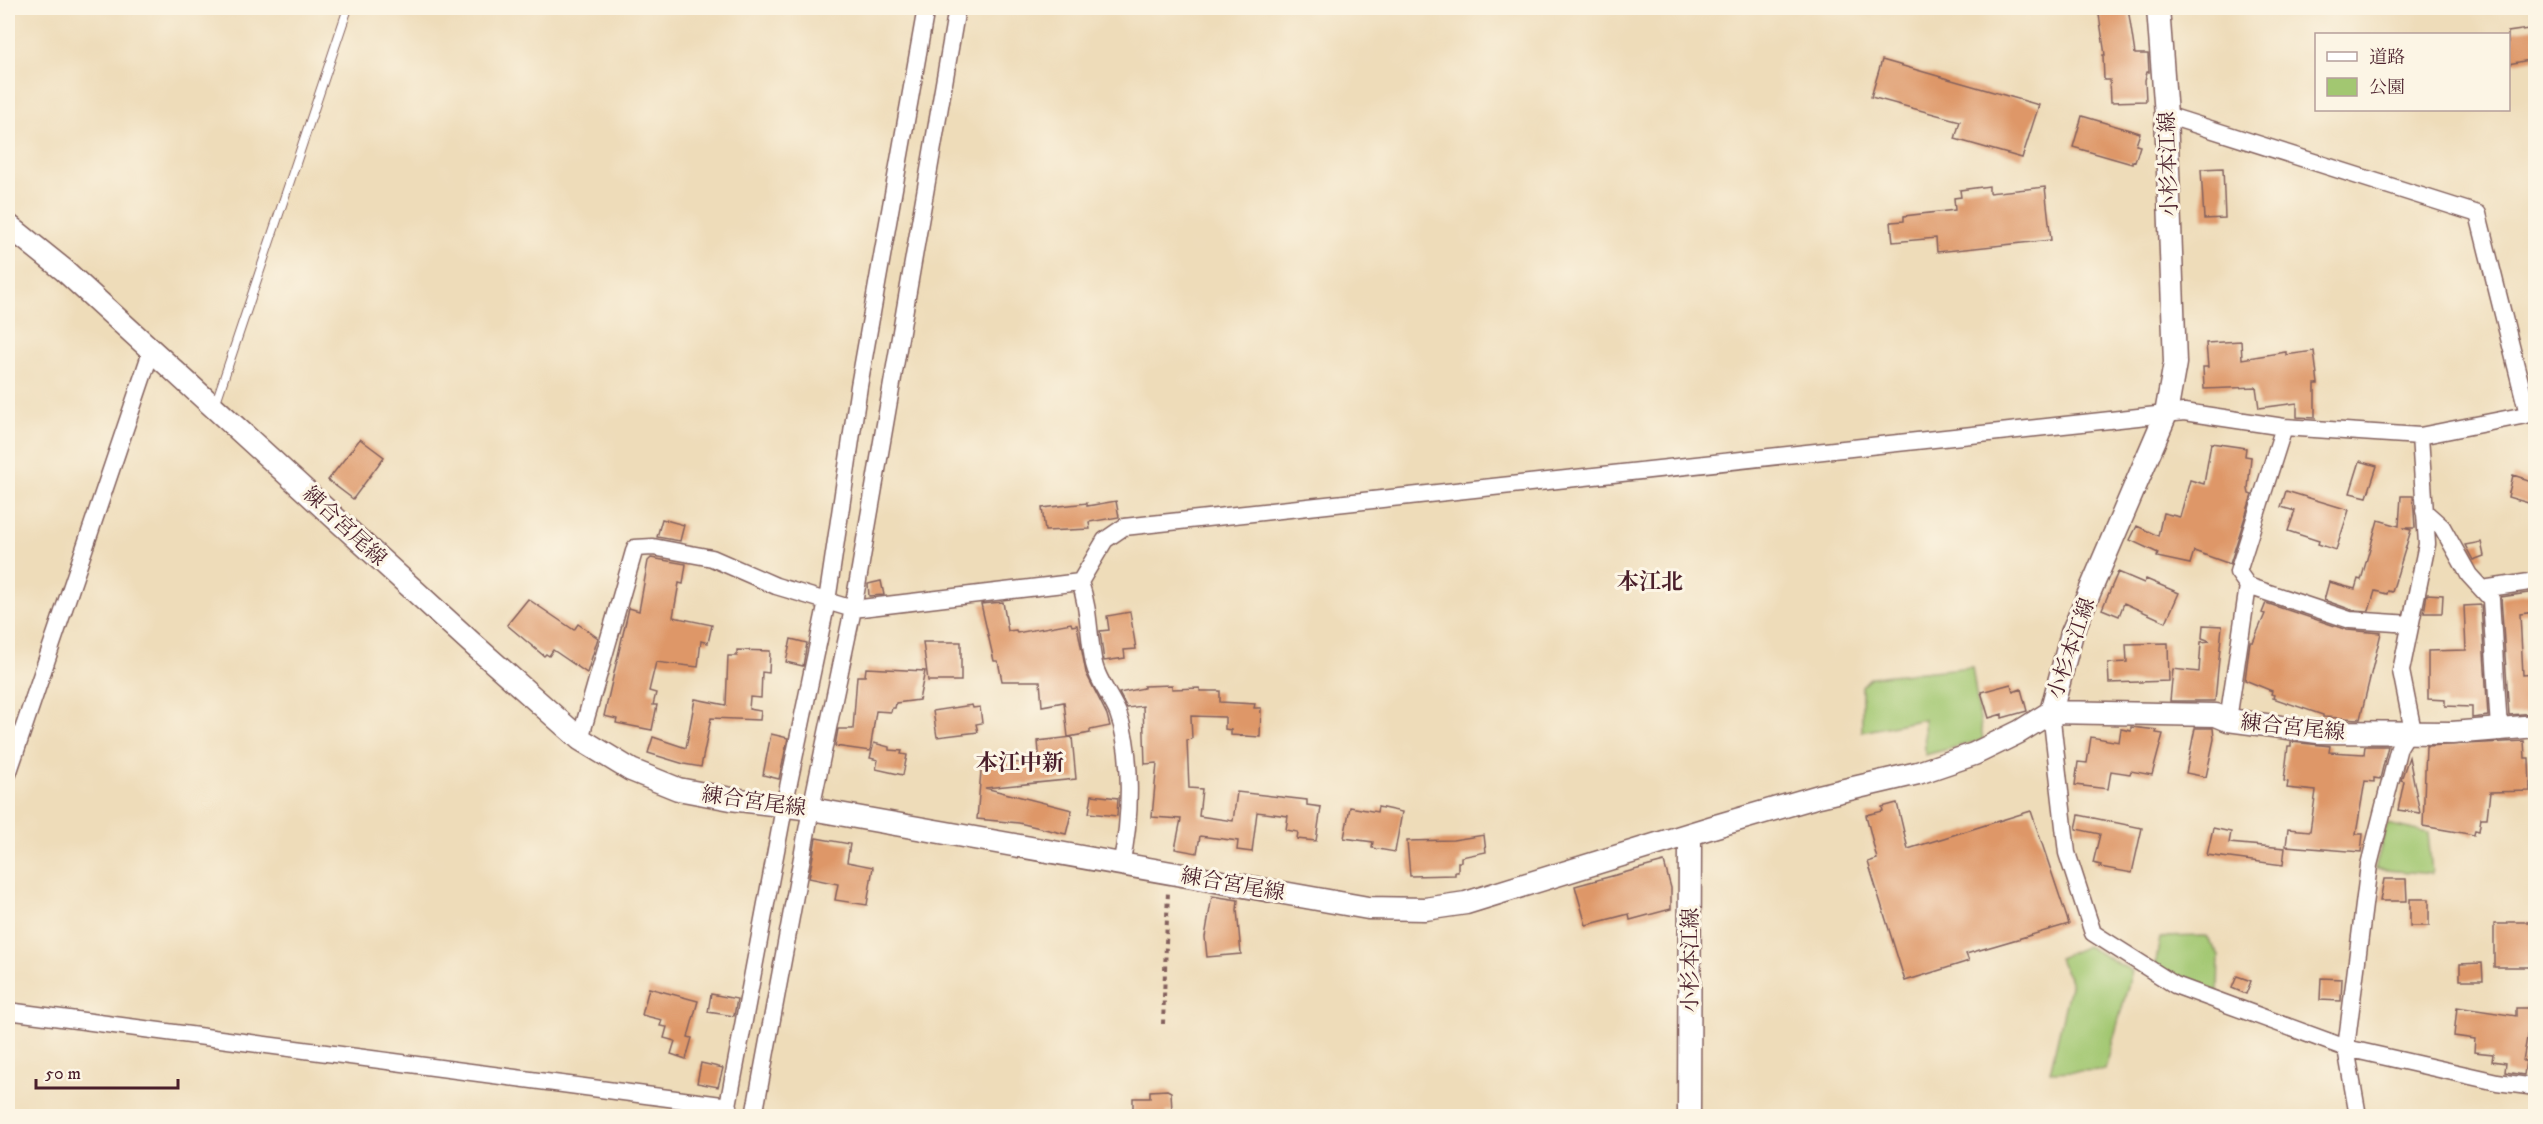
<svg xmlns="http://www.w3.org/2000/svg" width="2543" height="1124" font-family="'IM FELL DW Pica','Noto Serif JP',serif">
<rect width="100%" height="100%" fill="#fcf5e5"/>
<filter id="ink" filterUnits="userSpaceOnUse"><feTurbulence type="fractalNoise" baseFrequency=".0167" numOctaves="2"/><feDisplacementMap in="SourceGraphic" scale="12" xChannelSelector="R" yChannelSelector="G"/><feConvolveMatrix kernelMatrix="1 2 1 2 8 2 1 2 1" color-interpolation-filters="sRGB"/></filter>
<filter id="wash" filterUnits="userSpaceOnUse"><feTurbulence type="fractalNoise" baseFrequency=".008" numOctaves="4" result="noise"/><feDisplacementMap in="SourceGraphic" scale="24" xChannelSelector="R" yChannelSelector="G"/><feGaussianBlur stdDeviation="1.35" result="paint"/><feColorMatrix in="noise" values="0 0 0 0 0 0 0 0 0 0 0 0 0 0 0 0 0 1.4 0 .05"/><feComposite in="paint" operator="in"/></filter>
<g filter="url(#wash)">
<rect width="100%" height="100%" fill="#eedcb9"/>
<path fill="#a2c771" stroke="#76734e" stroke-width="1.5" d="M1972,667L1983,740L1925,755L1924,719L1862,732V686L1871,677Z
M2387,824L2428,833L2432,874L2375,869Z
M2206,936L2219,956L2218,992L2155,968L2160,937Z
M2087,946L2132,971L2105,1070L2050,1072L2071,981L2058,958Z"/>
<g id="blocks">
<path fill="#de9768" d="M2098,8H2128L2135,54H2148L2149,72H2147L2145,80L2146,101L2111,102L2110,80H2104L2103,55H2105Z
M2535,28V59L2508,64V32Z
M1882,60L2039,105L2022,158L1955,139L1960,121L1871,97Z
M2082,116L2140,133L2136,145L2140,146L2135,162L2132,161V164L2073,147Z
M2223,168L2225,218L2204,219L2201,169Z
M1989,186V193L2045,187L2051,240L1937,252L1936,238L1893,242L1891,222L1904,221V216L1955,210L1954,198L1961,197L1960,190Z
M2241,341L2242,359L2286,352V355L2314,351L2318,384H2315V418L2297,417V403L2259,408L2256,387L2204,389L2203,367H2208L2206,343Z
M360,439L384,457L353,499L328,480Z
M2211,443L2246,448L2245,456L2251,457L2248,489L2249,494L2252,495L2230,564L2194,551L2190,564L2157,557L2158,553L2130,540L2137,526L2158,536L2163,513L2180,517L2190,480L2204,484Z
M2360,461L2377,466L2367,497L2350,493Z
M2513,475L2535,482V505L2508,497Z
M2286,491L2349,510L2336,550L2318,544L2319,541L2288,531L2295,511L2281,507Z
M2401,496H2413L2415,528H2403L2411,530L2392,592L2388,591L2387,594L2375,591L2369,611L2352,610L2324,600L2329,582L2355,589L2358,579L2361,580L2378,520L2399,526Z
M1116,501L1119,517L1089,522L1090,529L1045,531L1042,508L1087,503V506Z
M662,519L684,525L680,541L657,537Z
M2481,542L2484,556L2473,560L2465,545Z
M651,558L686,564L683,584L679,583L673,617L712,625L708,643L701,641L698,667L656,662L649,691L656,693L653,705H657L652,730L616,723L617,719L604,716L629,608L639,611L648,561Z
M2118,572L2144,583L2146,579L2179,593L2166,622L2124,603L2119,616L2102,609Z
M881,581L884,595L869,596L868,584Z
M2535,592V612L2520,614L2523,675L2535,674V713L2509,715L2501,597Z
M2427,594L2443,595L2442,613H2424Z
M528,599L574,630L578,624L598,638L587,673L553,650L549,656L546,654L544,656L507,625Z
M1003,602L1008,631L1016,630L1017,633L1071,623L1072,626L1077,625L1086,673L1107,715L1110,726L1090,730V733L1068,737L1064,702L1042,706L1040,681H1002L998,661H994L981,604Z
M2266,603L2347,630L2381,633L2360,719L2323,717V715L2273,698L2274,695L2271,694L2272,691L2245,680L2250,642H2253L2265,614L2262,613Z
M2481,605L2488,716L2472,718V707L2445,706V700L2428,699V651L2466,650L2464,606Z
M1130,612L1136,649L1124,650L1125,658L1104,661L1100,631L1109,630L1107,616Z
M2203,625L2222,626L2215,701H2170L2173,669L2199,672L2201,642L2210,641L2202,638Z
M791,639L807,643L803,666L786,662Z
M923,642H961V681H928Z
M2168,643L2169,681L2109,683L2108,663L2127,662L2126,644Z
M737,650L770,651L769,673L762,672L761,698L750,697L749,709L761,711L760,720L711,718L701,767L684,764L648,753L653,737L686,748L695,699L726,705L728,656H737Z
M866,668L925,671L919,700L896,703L895,708H892L891,712L876,711L870,751L835,746L838,729H853L857,676H865Z
M2011,684L2013,692L2021,689L2027,711L2002,718V714L1989,718L1981,692Z
M1172,685V689L1200,688V691H1220V702L1255,704L1254,708H1261L1260,737L1231,735V730L1225,729V717L1191,716L1192,739L1187,740L1189,788L1202,789L1199,816L1233,821L1237,792L1307,800V805L1321,807L1316,841L1297,839L1298,832L1286,830L1288,816L1257,812L1252,852L1237,850L1238,841L1200,836L1197,853L1175,849L1181,819L1152,817L1157,763L1145,764L1143,706L1127,708L1119,693L1144,688V686Z
M972,705L973,708L980,707L982,723L976,724L978,732L937,737L933,711Z
M2131,727L2157,730L2156,733L2163,734L2152,775L2131,771L2130,774L2111,771L2108,789L2075,785L2078,762L2087,763L2091,737L2119,742L2121,729L2131,731Z
M2195,728H2213L2214,739L2206,777L2186,773Z
M771,734L788,738L779,779L763,775Z
M1072,737L1076,779L985,788L1072,810L1066,834L1019,823L977,819L982,759L1040,765L1038,741Z
M2524,741L2525,758H2529L2530,791L2490,792L2487,818H2481L2479,831L2475,830L2474,835L2423,826L2426,746Z
M2291,742L2330,746L2329,752L2364,754L2365,746H2388L2380,779L2374,778V782L2365,781L2356,834H2363L2361,852L2286,846L2288,829L2310,831L2316,791L2287,788L2288,782L2284,781L2288,746H2291Z
M874,743L889,747V750L902,751L901,754L907,755L903,775L876,769L878,760L870,758Z
M2409,757L2420,813L2398,810L2404,781L2401,780Z
M1092,795L1118,798L1117,816L1089,813Z
M1897,803L1908,849L2031,811L2069,924L1966,954L1969,961L1905,981L1868,862L1877,859L1866,815L1883,811L1882,807Z
M1350,807L1377,812L1378,807L1402,812L1395,852L1372,848L1373,842L1344,838Z
M2079,815L2142,828L2132,873L2100,867L2101,865L2093,863L2100,834L2076,829Z
M2213,828L2231,832L2229,843L2285,848L2283,865L2207,855Z
M1484,835L1486,852L1461,857V862H1458V872H1455V875L1410,876L1407,841L1453,840Z
M816,838L850,844L847,862L873,867L867,905L835,900L838,884L809,878Z
M1664,862L1671,888V909L1630,920L1629,914L1586,925L1575,886Z
M2384,879H2406L2407,901H2380Z
M1212,896L1238,900L1237,910L1241,954L1207,957L1205,937Z
M2410,899H2429V926H2410Z
M2508,922H2534V967H2494V924H2508Z
M2482,963L2483,980H2460V964Z
M2237,976L2251,981L2246,994L2232,988Z
M2321,978L2342,979L2341,1001L2320,1000Z
M649,988L698,1001L688,1037L692,1038L686,1059L671,1054L675,1041L664,1038L667,1027L660,1026L662,1020L642,1015Z
M711,994L737,999L734,1016L708,1012Z
M2457,1007L2516,1016V1008H2532L2523,1061H2526L2524,1075L2505,1072L2506,1063L2492,1061L2493,1054L2474,1052L2475,1039L2454,1036Z
M701,1063L723,1068L718,1087L697,1083Z
M1167,1090L1171,1092L1172,1111L1166,1112V1116H1133V1098H1150V1091Z"/>
</g>
</g>
<g filter="url(#ink)">
<use href="#blocks" fill-opacity="0" stroke="#83615d" stroke-width="1.5"/>
<g fill="none" stroke-linecap="round" stroke-linejoin="round">
<g stroke="#83615d" stroke-width="10">
<path id="lane" d="M215,405L348,8"/>
</g>
<g stroke="#83615d" stroke-width="19">
<path id="street" d="M2166,115L2478,214L2528,414
M2284,427L2238,572L2248,586L2350,620L2411,624
M2424,511L2442,527L2469,575L2491,599L2499,729
M1080,582C1090,611 1088,635 1094,664C1098,681 1111,697 1118,713C1133,754 1131,822 1121,864
M2482,589L2536,581
M2051,712L2067,853L2093,933L2175,985L2346,1048L2497,1082L2536,1087
M2228,720L2248,586
M580,739L635,548L653,547L712,558L776,586L853,609L1080,582L1105,540L1124,527L2184,412L2284,427L2420,436L2536,413
M8,774L152,349
M8,1011L729,1106
M726,1116L787,792L827,601L859,386L926,8
M754,1116L811,809L853,609L957,8
M2358,1116L2346,1048L2369,865L2399,747L2412,726L2401,671L2427,544L2420,436"/>
</g>
<g stroke="#83615d" stroke-width="25">
<path id="secondary" d="M8,225L64,270L475,646L580,739L631,770L678,789L731,799L811,809L1368,908L1425,909L1466,903L1716,826L1819,796L1918,773L1974,754L2019,732L2051,712L2072,633L2166,414L2175,363L2166,115L2158,8
M2051,712L2216,715L2228,720L2318,732L2452,733L2536,726
M1689,1116L1690,834"/>
</g>
<path stroke="#83615d" stroke-width="4" stroke-dasharray="4.5 4.5" stroke-linecap="butt" d="M1163,1024L1168,891"/>
<use href="#lane" stroke="#fff" stroke-width="8"/>
<use href="#street" stroke="#fff" stroke-width="16"/>
<use href="#secondary" stroke="#fff" stroke-width="22"/>
</g>
</g>
<g text-anchor="middle" stroke-width="6" stroke-linejoin="round" paint-order="stroke">
<g font-size="21" fill="#4a1f2b" stroke="#fcf5e5">
<text transform="translate(2168 164) rotate(-92)" y="7">小杉本江線</text>
<text transform="translate(345 526) rotate(43)" y="7">練合宮尾線</text>
<text transform="translate(2071 648) rotate(-71)" y="7">小杉本江線</text>
<text transform="translate(2293 727) rotate(6)" y="7">練合宮尾線</text>
<text transform="translate(754 801) rotate(8)" y="7">練合宮尾線</text>
<text transform="translate(1233 884) rotate(10)" y="7">練合宮尾線</text>
<text transform="translate(1690 960) rotate(-90)" y="7">小杉本江線</text>
</g>
<g font-size="22" font-weight="bold" fill="#4a1f2b" stroke="#fcf5e5">
<text x="1650" y="589">本江北</text>
<text x="1020" y="770">本江中新</text>
</g>
</g>
<rect width="2543" height="1124" fill="none" stroke="#fcf5e5" stroke-width="30"/>
<rect x="2315" y="33" width="195" height="78" fill="#fcf5e5" stroke="#b59f9b" stroke-width="1.5"/>
<rect x="2327" y="52" width="30" height="9" fill="#ffffff" stroke="#b59f9b" stroke-width="1.5"/>
<text x="2369" y="63" font-size="18" fill="#4a1f2b">道路</text>
<rect x="2327" y="78" width="30" height="18" fill="#a2c771" stroke="#b59f9b" stroke-width="1.5"/>
<text x="2369" y="93" font-size="18" fill="#4a1f2b">公園</text>
<path d="M36 1079v9h142v-9" fill="none" stroke="#4a1f2b" stroke-width="3"/>
<text x="45" y="1079" font-size="18" fill="#4a1f2b" stroke="#fcf5e5" stroke-width="4.5" paint-order="stroke">50 m</text>
</svg>
